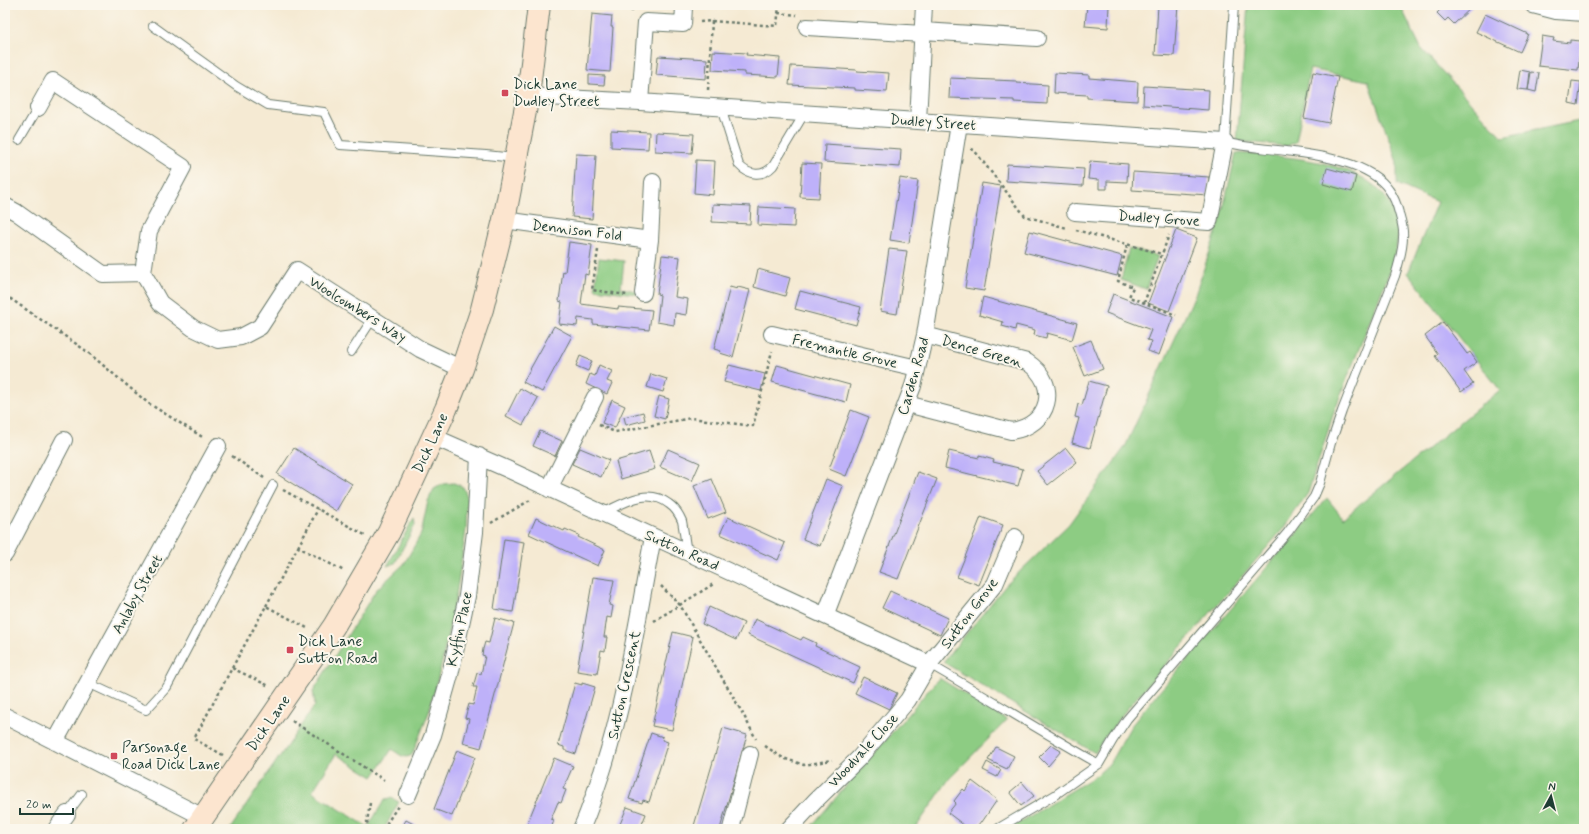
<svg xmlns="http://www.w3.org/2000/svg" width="1589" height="834" font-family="Mynerve,sans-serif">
<rect width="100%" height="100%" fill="#fbf7ec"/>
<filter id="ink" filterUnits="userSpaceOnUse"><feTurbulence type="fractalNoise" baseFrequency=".025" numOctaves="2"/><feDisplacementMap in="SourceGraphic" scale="8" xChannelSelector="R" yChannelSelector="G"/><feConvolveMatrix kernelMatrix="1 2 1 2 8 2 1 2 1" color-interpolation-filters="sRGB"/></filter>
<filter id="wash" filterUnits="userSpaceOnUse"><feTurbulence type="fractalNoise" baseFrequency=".012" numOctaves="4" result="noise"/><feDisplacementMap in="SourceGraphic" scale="16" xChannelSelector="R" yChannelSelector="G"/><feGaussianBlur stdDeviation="0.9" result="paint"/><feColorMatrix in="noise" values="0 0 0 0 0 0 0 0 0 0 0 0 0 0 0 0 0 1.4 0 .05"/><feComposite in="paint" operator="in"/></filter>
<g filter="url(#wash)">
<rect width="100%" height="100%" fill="#f5ead3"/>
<path fill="#8dcc83" stroke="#56845c" d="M1248,5H1400L1421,48L1502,137L1584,120V829H1009L1097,775L1109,764L1131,726L1159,692L1327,498L1343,518L1500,390L1408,273L1437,202L1397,184V162L1368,81L1310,69L1296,142L1287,146L1237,141Z
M1236,153C1287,157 1384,158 1397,223C1400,240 1394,257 1389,273L1335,409L1308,493L1283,529L1126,710L1105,737L1095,753L943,662L1007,584L1069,524L1125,447L1195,295L1221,218Z
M1129,248L1158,256L1146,289L1121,280Z
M599,258L624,261L621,288L636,291V294L595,289Z
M454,483L463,487L467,496L466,530L457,590L442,662L429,712L412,755C404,760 399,754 392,749L373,777L336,754L312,792L368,827L385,799L391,798L399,802L384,829H230L315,705L313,691L376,590L404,564L421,534L428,501L434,489L443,484Z
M414,518L415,525L395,563L387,566Z
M939,678L1007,720L949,779L915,829H809Z"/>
<g id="blocks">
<path fill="#beb1f9" d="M956,5H974V7L956,6Z
M1087,5H1109L1108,28L1085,26Z
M1158,5H1178L1174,56L1155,55Z
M1436,5H1474L1454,24L1448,18L1445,21L1437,13L1440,10Z
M592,14L612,16L611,27H613L610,72L587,70Z
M1485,14L1528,34L1520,52L1476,32Z
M1542,36L1554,38L1553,41L1570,43V40L1581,41L1578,70L1538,66Z
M713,51L747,53L746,55L780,58L778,77L745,75V72L712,70Z
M658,56L707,59L706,79L656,75Z
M791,66L857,70V71L889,73L887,92L855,90V88L789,85Z
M1520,70L1530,72L1528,90L1517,89Z
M1313,72L1338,77L1329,123L1304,118Z
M1531,72L1539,73L1536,92L1528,90Z
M1055,73L1089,75V78L1138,82L1137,101L1087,98V95L1054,93Z
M589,75L605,76L604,85L589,84Z
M950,78L1016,81V83L1048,85L1047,104L1014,102V100L949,98Z
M1572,81L1581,82L1578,105L1569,103Z
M1144,86L1209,90L1208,110L1143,105Z
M611,130L649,132L648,149L611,147Z
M656,132L694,134L692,153L655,151Z
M825,144L901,149L900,167L824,162Z
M576,154L596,155L592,219L572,217Z
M696,160L715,161L713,195L694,193Z
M1090,161L1128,164L1127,182L1107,181V189H1099V180L1088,179Z
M802,163L821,164L819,198L800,197Z
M1007,164L1084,169L1083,186L1006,181Z
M1327,168L1356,176L1352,192L1323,184Z
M1133,172L1209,177L1208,195L1132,190Z
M900,178L918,181L909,243L890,240Z
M982,183L1001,186L984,291L965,288Z
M713,204L751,206L750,224L712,222Z
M759,207L795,209L794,227L758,225Z
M1176,230L1197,238L1169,311L1148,303Z
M1030,231L1122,256L1117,276L1024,252Z
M569,242L592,245L588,275L585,274L581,304L618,309V307L652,310L649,330L593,324V320L578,318L577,326L559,324L562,302L559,301L563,271L565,272Z
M889,249L907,251L897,314L880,311Z
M662,255L680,257L675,297L688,299L686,315L675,313L674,325L657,322L660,295L657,294Z
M758,269L790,278L785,296L754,287Z
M730,287L737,289L738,287L750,290L733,357L720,353L721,351L714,349Z
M800,291L861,307L856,325L795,309Z
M1113,294L1173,317L1159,355L1148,351L1152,341L1147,340L1151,330L1106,313Z
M983,297L1077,323L1072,340L1047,333L1046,338L1034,335L1035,330L1016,325L1015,330L1009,328L1002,326L1003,322L979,315Z
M1443,322L1467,354L1470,352L1477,362L1464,371L1473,384L1461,392L1435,356L1438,354L1425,336Z
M554,326L572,336L542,392L523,382Z
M1091,340L1103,369L1085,376L1073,347Z
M580,356L592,361L588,371L576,366Z
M599,365L612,371L607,381L612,383L607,394L586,384L590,374L595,376Z
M729,365L765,374L761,391L724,382Z
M777,365L850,385L846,402L772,382Z
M651,374L667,379L663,392L647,387Z
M1089,381L1107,386L1090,448L1072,443L1079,418L1075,417L1078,404L1082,405Z
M520,388L538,398L523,425L506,416Z
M659,396L669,399L665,419L654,416Z
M612,400L625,406L615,428L602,423Z
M851,410L869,417L846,476L829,469Z
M643,412L645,420L626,425L624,417Z
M540,431L562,441L555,456L533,446Z
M294,448L352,484L336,511L277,474Z
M580,448L609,460L601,477L572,464Z
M1066,448L1077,462L1048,485L1037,471Z
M668,449L700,463L692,481L660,467Z
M649,451L655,469L621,479L616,461Z
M949,451L979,458V456L987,458L994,460L993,462L1023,469L1018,486L945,468Z
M918,472L937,479L898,579L879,572Z
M712,479L726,512L708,519L694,486Z
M826,479L843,486L820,546L803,539Z
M728,517L785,543L778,560L720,534Z
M981,517L1003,525L979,585L957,577Z
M536,518L564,531L565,529L579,535L578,537L605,550L598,566L529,534Z
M504,539L524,542L513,612L494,609Z
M593,577L614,580L609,605L613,606L611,618L607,617L604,637H607L606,643L605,651L601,650L597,674L577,671Z
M890,591L948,618L940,635L882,608Z
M709,607L744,623L736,640L702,624Z
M495,618L514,623L481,748L463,743L469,719L465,718L469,704L473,705L477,687H473L477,673L481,674L485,656L482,655L483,649L485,642L489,643Z
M755,619L801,640L803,637L816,643L815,646L860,667L853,683L748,635Z
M673,632L693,637L672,730L652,726Z
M863,677L897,693L889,709L855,693Z
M575,683L582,685V683L595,687L576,754L564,750V747L558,745Z
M723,728L747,735L720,829H693Z
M651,733L663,737L662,740L668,742L649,802L643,800L642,803L629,799Z
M1051,745L1061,751L1048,766L1039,757Z
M996,747L1014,756L1007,769L988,760Z
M457,750L475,757L452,816L434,809Z
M554,758L573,766L563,789L566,790L561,803L558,802L551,819L554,820L551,829H525Z
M987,762L1001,770L997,777L983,770Z
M972,781L997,800L982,822L981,821L975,829H969L948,813L956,803L954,801L963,789L965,791Z
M1022,782L1034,796L1021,806L1010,792Z
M627,807L646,814L640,829H618Z
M406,820L423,829H401Z"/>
</g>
</g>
<g filter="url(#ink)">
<use href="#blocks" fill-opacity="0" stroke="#6a7a6c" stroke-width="1"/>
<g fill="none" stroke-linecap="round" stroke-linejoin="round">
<g stroke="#6a7a6c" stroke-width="10">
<path id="lane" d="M153,26L236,86L268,105L324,112L340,145L486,155L515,158
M721,108L739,165C749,176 763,177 773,166L804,114
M19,140L38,108
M351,352L373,318
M603,513C624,503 647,487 669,504C675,508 679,514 682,521C684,531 685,542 687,552
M929,664C987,697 1042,732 1099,764L1113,740L1127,719L1288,532L1314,497L1320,483L1331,443L1342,411L1395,276C1399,263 1403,250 1403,237C1404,229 1401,220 1399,213C1397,205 1394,197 1389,190C1370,162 1318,155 1286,151C1266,148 1245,148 1225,142L1234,5
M88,683L146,710L167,687L273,485
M67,814L82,794
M997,829L1055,795L1099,764"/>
</g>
<g stroke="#6a7a6c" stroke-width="18">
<path id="street" d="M1533,5L1556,11L1584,13
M807,27L923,34
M923,31L1037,38
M528,96L640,102L1225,142L1209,222L1075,212
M640,102L646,22L683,24L684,7
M38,108L53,81L183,167L149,231L143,273
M918,121L924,5
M5,206L16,212L103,274L143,273L160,303L193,328L218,340L241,337L260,327L297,270L420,349L462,369
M504,220L650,240L653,182
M643,293L650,240
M772,334L917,368
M907,404L1011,431C1050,426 1061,384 1027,362L925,335
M434,437L507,469L929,664
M549,489L595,397
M5,554L64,440
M825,616L913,386L925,335L959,124
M5,716L203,817
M55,742L218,446
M408,795L433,735L450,675L467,596L475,532L479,456
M56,829L67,814
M581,829C590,811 595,791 602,772C627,695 638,616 653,537
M731,829L750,754
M789,829L816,800L859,758L908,700L929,664L995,584L1015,537"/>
</g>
<g stroke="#6a7a6c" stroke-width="24">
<path id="secondary" d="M195,829L334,626L389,532L446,409L462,369L482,309L504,220L528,96L539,5"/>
</g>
<path stroke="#6a7a6c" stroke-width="2.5" stroke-dasharray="3 3" stroke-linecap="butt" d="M632,12V5
M778,13L797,15
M700,22L712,21L777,26L779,5
M708,90L712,21
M971,149L974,150L1025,216L1067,228
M1076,230L1162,254
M1127,245L1118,281L1133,287L1129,297L1176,315
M598,250L592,290L627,295
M5,295L85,350L148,403L204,438
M1144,303L1169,235
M599,425L615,432L691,418L753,426L772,351
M232,456L264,478
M283,490L365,535
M491,523L532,499
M298,547L318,509
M661,586L680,605L743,714L756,739
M266,606L298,547L344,571
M654,621L715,583
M232,668L266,606L309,629
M292,721L384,780
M765,746L783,758L804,765L832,760
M223,755L194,739L232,668L269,686
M370,803L367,822L371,829
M383,829L398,806"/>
<use href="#lane" stroke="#fff" stroke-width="8"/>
<use href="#street" stroke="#fff" stroke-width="16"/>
<use href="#secondary" stroke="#fce5cf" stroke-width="22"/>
</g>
</g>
<g fill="#d1495b" stroke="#fbf7ec" stroke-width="1.5">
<rect x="501" y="89" width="8" height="8" rx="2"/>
<rect x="286" y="646" width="8" height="8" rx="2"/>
<rect x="110" y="752" width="8" height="8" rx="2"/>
</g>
<g text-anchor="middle" stroke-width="4" stroke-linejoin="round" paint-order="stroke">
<g font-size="15" fill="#1f3d34" stroke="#fbf7ec" text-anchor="start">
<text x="513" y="89">Dick Lane<tspan x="513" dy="17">Dudley Street</tspan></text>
<text x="298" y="646">Dick Lane<tspan x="298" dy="17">Sutton Road</tspan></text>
<text x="122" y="752">Parsonage<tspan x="122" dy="17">Road Dick Lane</tspan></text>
</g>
<g font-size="15" fill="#1f3d34" stroke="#fbf7ec">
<text transform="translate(933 122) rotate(4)" y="5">Dudley Street</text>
<text transform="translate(1159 218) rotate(4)" y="5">Dudley Grove</text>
<text transform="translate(577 230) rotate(7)" y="5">Dennison Fold</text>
<text transform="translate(358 309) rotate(32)" y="5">Woolcombers Way</text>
<text transform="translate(845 351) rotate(13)" y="5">Fremantle Grove</text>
<text transform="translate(982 351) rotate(16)" y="5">Dence Green</text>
<text transform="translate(913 376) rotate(-74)" y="5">Carden Road</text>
<text transform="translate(430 443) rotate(-65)" y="5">Dick Lane</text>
<text transform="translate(682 550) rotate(24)" y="5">Sutton Road</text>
<text transform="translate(137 594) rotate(-61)" y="5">Anlaby Street</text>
<text transform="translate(969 613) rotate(-53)" y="5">Sutton Grove</text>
<text transform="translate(459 629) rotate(-78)" y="5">Kyffin Place</text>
<text transform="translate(624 685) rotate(-78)" y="5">Sutton Crescent</text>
<text transform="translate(268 723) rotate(-55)" y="5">Dick Lane</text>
<text transform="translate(863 750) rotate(-47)" y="5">Woodvale Close</text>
</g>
</g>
<rect width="1589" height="834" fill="none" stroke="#fbf7ec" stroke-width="20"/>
<g transform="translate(1551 796) rotate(7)" stroke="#fbf7ec" stroke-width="3" paint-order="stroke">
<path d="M0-3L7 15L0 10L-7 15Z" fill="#1f3d34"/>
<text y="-6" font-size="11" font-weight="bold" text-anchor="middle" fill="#1f3d34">N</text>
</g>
<path d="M20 808v6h53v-6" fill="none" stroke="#1f3d34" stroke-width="2"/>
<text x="26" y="808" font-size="12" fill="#1f3d34" stroke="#fbf7ec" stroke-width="3" paint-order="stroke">20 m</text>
</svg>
